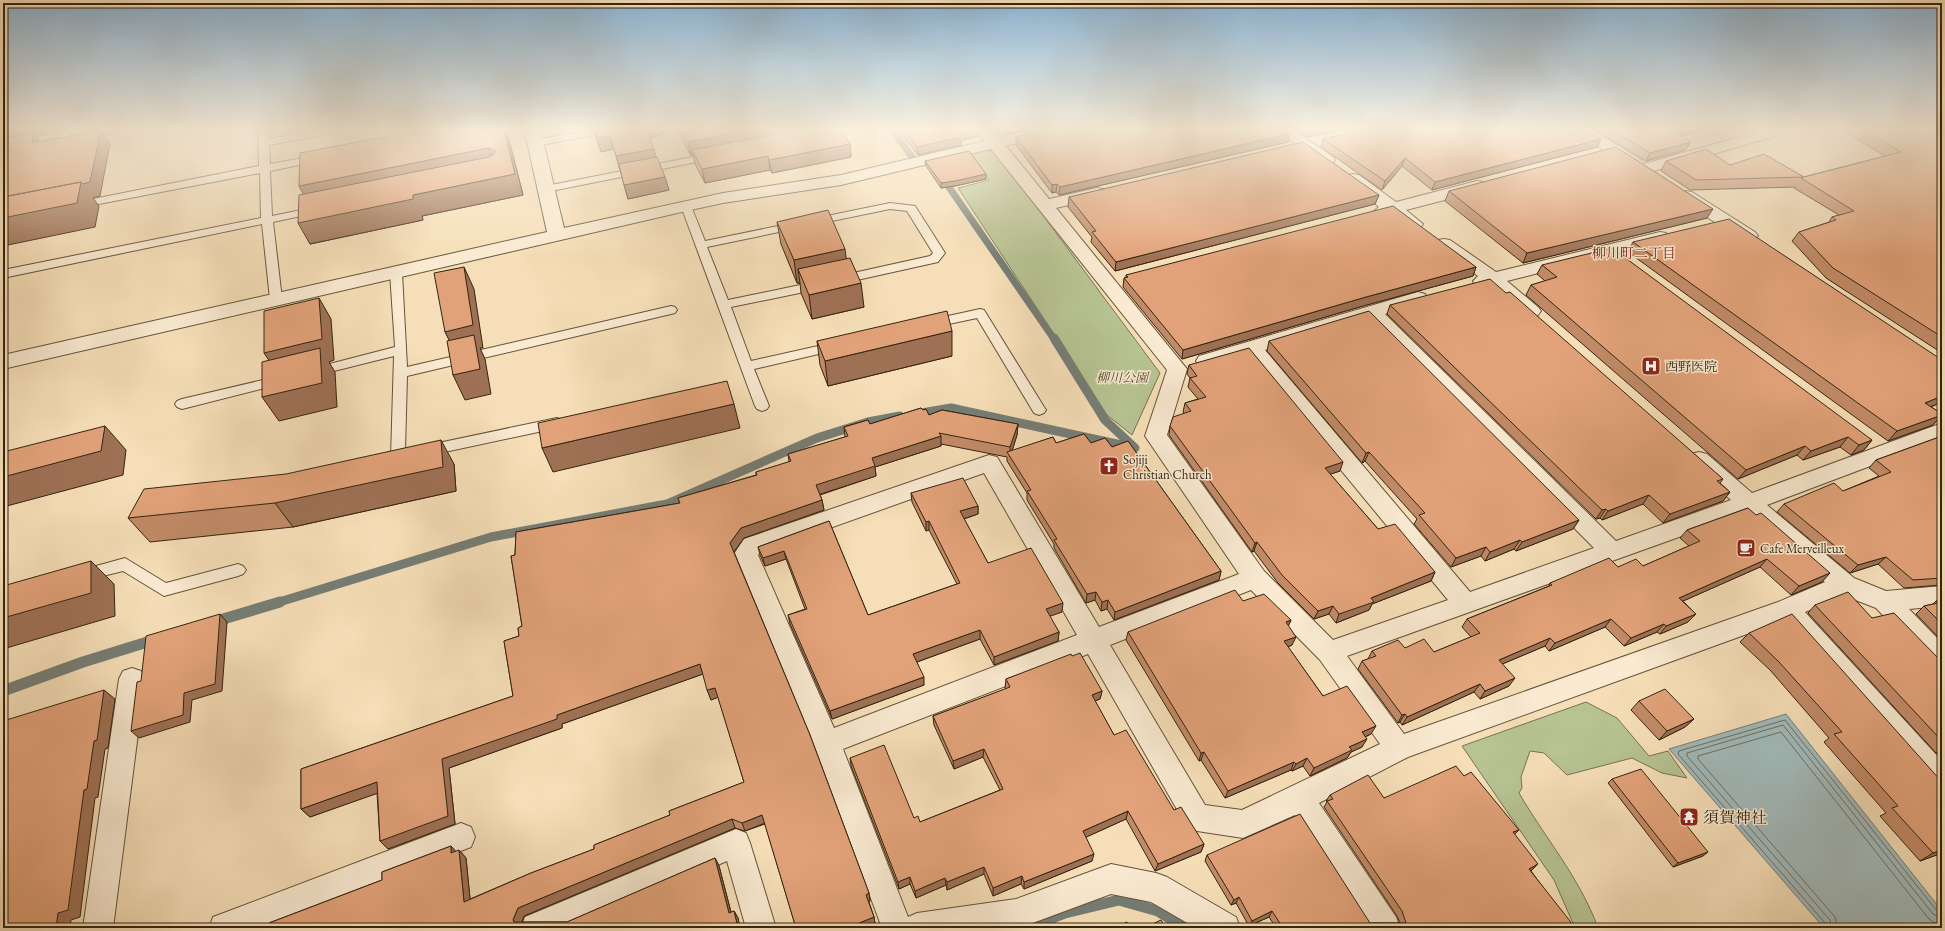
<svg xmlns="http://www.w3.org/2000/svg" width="1945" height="931" font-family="'EB Garamond','Noto Serif JP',serif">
<rect width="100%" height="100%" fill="#f6dfb8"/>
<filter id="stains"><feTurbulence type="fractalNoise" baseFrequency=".005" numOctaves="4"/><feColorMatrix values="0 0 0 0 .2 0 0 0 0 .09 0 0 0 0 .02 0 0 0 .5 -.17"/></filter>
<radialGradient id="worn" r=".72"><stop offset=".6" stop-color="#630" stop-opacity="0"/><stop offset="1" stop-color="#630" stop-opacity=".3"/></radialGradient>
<path fill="#b7c393" stroke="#767452" d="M987,150L996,152L1160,373L1132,435L1107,415L958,188L989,180L970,154Z
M1586,702L1617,718L1649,756L1668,751L1687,778L1662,773L1632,758L1567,775L1544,753L1530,751L1521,777L1522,788L1519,793C1545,838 1580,878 1598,928H1575L1554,880L1462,746Z"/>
<path fill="#a2baba" stroke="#767e76" d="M1786,714L1942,911V928H1824L1669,749Z"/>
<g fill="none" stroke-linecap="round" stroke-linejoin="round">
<path stroke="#6b6f65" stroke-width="1" d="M1827,928L1826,924L1678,754L1679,751L1785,720L1937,911L1942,913
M1832,928L1830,920L1687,756V753L1783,725L1933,914L1942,918
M1838,928L1835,917L1698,759V756L1781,732L1929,919L1935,923L1942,924"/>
<path stroke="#767e76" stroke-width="7" d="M891,128L912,157
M942,177L1054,339"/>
<path stroke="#767e76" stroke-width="9" d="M916,414L951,408L1135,448L1105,420L1054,338
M276,603L491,537L667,504L817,438L868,422L900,416"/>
<path stroke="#767e76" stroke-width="11" d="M213,622L280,602
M3,691L83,662L157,639
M1027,928L1065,913L1119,900L1158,911L1186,928"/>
<g stroke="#64533a" stroke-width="2">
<path id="lane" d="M65,128H75L72,138L68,139L63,136Z
M258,128H268L269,139L331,128H338L339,130L334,133L269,145L270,164L319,155L324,158L319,161L270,171L272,216L316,207L321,210L320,212L273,222L282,299L280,302H272L270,299L262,224L3,278V270L261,218L260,173L78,208L73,205L78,202L259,166Z
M602,128H621L616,131L535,146L530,143L535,140Z
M713,153L717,154L718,156L717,158L546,192L541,189L546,186Z
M686,203L691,206L705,241L890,203L915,206L945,253L938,262L839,284L835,283L833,280L835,277L930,256L933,253L907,211L890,209L707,247L728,300L819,281L825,285L819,289L731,307L751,361L836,342L840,343L842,346L840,349L836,350L754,369L769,406L767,409L762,411L757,409L755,406L681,206Z
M396,269L402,273L407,367L671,306L675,307L677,310L675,313L671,314L407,376L405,450L557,418L562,420L564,423L562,426L557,428L398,462L393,461L391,457L394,356L314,376L309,375L308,372L309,369L314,368L395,347L390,273Z
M980,309L984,310L1044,407L1046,410L1044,413L1039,415L1034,413L977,318L930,328L926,327L924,324L926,321L930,320Z
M280,376L285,377L286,380L285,383L182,409L177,407L175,404L177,401L182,399Z
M125,558L166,583L238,564L243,566L246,570L243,574L238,576L164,596L123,571L83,581L78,579L75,575L78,571Z"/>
</g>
<g stroke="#64533a" stroke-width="2">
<path id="street" d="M89,128H121L119,131L113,133L3,153V143Z
M524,128H540L564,228L723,193L841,175L985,141L975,128H991L999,137L1041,128H1067L1065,131L1006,146L1049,199L1097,188L1103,189L1105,193L1103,197L1056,208L1187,369L1167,435L1264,571L1333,640L1448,600L1247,356L1206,368L1199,366L1196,361L1199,356L1418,292L1425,294L1427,298L1425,302L1385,314L1616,541L1731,500L1691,466L1688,460L1691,454L1699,452L1707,454L1752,493L1942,423V439L1767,505L1854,578L1886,591L1942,586V606L1909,609L1942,643V671L1933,668L1876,608L1845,596L1805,612L1942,761V794L1932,790L1783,621L1408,757L1319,803L1396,917L1400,928H1367L1295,815L1243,838L1197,831L1187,827L1088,654L843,749L908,917L917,913L1016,899L1111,864L1156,873L1167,877L1236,917L1240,928H1196L1151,902L1111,894L1019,928H882L813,743L734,554L744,539L989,455L997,457L1099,627L1239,574L1145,436L1167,370L991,149L841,185L723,203L686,211L3,369V355L547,232ZM1367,319L1594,548L1470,592L1265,350ZM984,473L1077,635L834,728L758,555L760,553ZM1746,513L1825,582L1778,602L1404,734L1347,656ZM1251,590L1320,660L1380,744L1242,810L1205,805L1110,645Z
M1273,128H1291L1333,157L1335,160L1333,163L1327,165L1321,163Z
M1572,128H1590L1642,161L1644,164L1771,128H1795L1793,131L1643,174L1637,173L1635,169L1630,167L1574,131Z
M1353,174L1359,175L1396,202L1477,181L1483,182L1485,186L1483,190L1406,210L1423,224L1420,228C1408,231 1400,222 1390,214L1383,216L1377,215L1374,211L1379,207L1345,179L1347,175Z
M1686,191L1692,192L1755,232L1758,236L1755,240L1749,241L1743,240L1680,200L1677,196L1680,192Z
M1660,232L1666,233L1669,237L1666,241L1507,281L1538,307L1541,311L1538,315L1531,317L1524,315L1490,285L1482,287L1475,285L1473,281L1478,276L1438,248L1435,244L1438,240L1444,239L1450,240L1496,272Z
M132,668L141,671L145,679L113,928H83L119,679L123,671Z
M461,823L471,827L475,837L471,847L263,928H209L213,917Z
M736,829L746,833L750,843L776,928H746L727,861L572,928H521L525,917Z"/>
</g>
<use href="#lane" fill="#f9ead1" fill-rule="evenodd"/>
<use href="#street" fill="#f9ead1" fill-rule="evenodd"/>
</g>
<path fill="#c28b68" stroke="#342410" d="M506,128L523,195L422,216L423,220L310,244Z
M593,128H676L650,139L656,157L669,190L628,199L614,149L601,152Z
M676,128H840L850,144L851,157L772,173L770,170L705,183L695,164L693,155L691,156Z
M897,128H979V136L961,140V145L918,155Z
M992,128H1036L1007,134L1004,130L996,132Z
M1293,128H1351L1307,137Z
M1592,128H1711L1680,136L1686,150L1646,161Z
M1838,128H1942V353L1826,278L1792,241L1799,232L1829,222L1832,217L1839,215L1794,188L1795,187L1690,190L1661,171L1666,161L1730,165L1804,177L1885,156Z
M1178,134L1288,142L1059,195L1056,192L1052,193L1016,145V137Z
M1323,139H1601L1597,147L1432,190L1402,166L1382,190L1321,147Z
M925,161L986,179L955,186L941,188L926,166Z
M1449,191L1707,218L1523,263L1445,201Z
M1379,195L1375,204L1115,271L1091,242L1092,237L1068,207L1069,197Z
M777,222L846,259L864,307L812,319L801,293L800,283H797L781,244Z
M1633,242L1942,360V402L1931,407L1942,414V415L1933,425L1888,441L1628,252Z
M1542,265L1872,440L1864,450L1851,455L1840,447L1803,460L1797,455L1738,479L1526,295L1531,285L1545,281L1537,274Z
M1476,267L1473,276L1363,306L1182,359L1123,287L1124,278H1126V275Z
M1506,293L1723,479L1720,483L1730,492L1723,501L1663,523L1643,504L1602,520L1600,518L1596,519L1387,314L1390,305Z
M817,341L952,356L828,386L820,365Z
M1269,341L1579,520L1573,529L1516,551L1514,549L1485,561L1481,556L1451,567L1414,524L1417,519L1365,461L1362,463L1267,351Z
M1189,365L1340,471L1330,474L1378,529L1435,572L1431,581L1372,604L1369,610L1336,623L1329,614L1314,619L1278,583L1254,551L1252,552L1169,435L1170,426L1184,413L1183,412L1185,403L1198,399L1188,387L1190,378L1187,374Z
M921,408L923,410L926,409L929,415L942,410L1018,424L1017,435L1012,451L1053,437L1056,443L1084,434L1091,443L1105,438L1112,447L1128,441L1221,571L1219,580L1114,620L1107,609L1101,611L1095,600L1086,603L1054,548V544L1027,500V493L1007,461V457L941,444V446L875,467L876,476L820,495L822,500L824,510L744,538L734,552L810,735L869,893L870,901L869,902L874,917L875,924L865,928H796L765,824L745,831L735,828L524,916L522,922H567L715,858L719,866L731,912L734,911L738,918L740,928H269V923L382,880V872L451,846L456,852L459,850L466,858L470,899L531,873L594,849V845L670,815L669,811L744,782L718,697L711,700L703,674L562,724V728L449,768L455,824L388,849L380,841L377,793L310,817L301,809V769L513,696L504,641L519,636L518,628L522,626L511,556L515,555L516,532L680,503L678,498L756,475V472L789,462L788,454L845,437L844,427L868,420L870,424Z
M1942,436V585L1904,588L1878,564L1850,573L1777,512L1784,504L1843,491L1879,476L1869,468L1876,460Z
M454,464L456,491L293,527L150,542L128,518Z
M911,493L978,506V514L964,519L988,563L1062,612L1049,616L1059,632L1058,641L994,665L980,639L917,662L924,685L832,719L790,624L788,615L805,609L786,559L765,566L760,555L758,547L829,521L868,615L957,584L929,530L926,531L912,502Z
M1748,508L1822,582L1791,595L1760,567L1683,601L1696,614L1688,622L1660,634L1657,632L1624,646L1605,627L1549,651L1545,646L1502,664L1509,686L1480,699L1474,692L1402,725L1400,722L1398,723L1358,669L1362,661L1368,659L1372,651L1405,648L1434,652L1471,637L1462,627L1467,619L1549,586L1550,583L1618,567L1643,566L1689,546L1680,538L1687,530Z
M1243,601L1291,620L1288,626L1292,645L1288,647L1323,696L1371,734L1365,737L1362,747L1351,752L1347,758L1310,776L1303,766L1292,771L1291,770L1225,798L1201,760L1199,761L1126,640L1128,632Z
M1936,601H1942V641L1916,614L1924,606L1933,604Z
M1815,605L1872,618L1942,662V751L1936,753L1808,613Z
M1749,633L1942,782V853L1920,861L1880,816L1886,813L1824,742L1829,738L1770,670L1740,642Z
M1072,656L1102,691L1100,699L1095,701L1114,735L1174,810L1204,844L1201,852L1155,871L1126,819L1086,837L1092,861L1024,889L1021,884L993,896L984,874L947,890L946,885L916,898L910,884L899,889L851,766L850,758L914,818L920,822L1000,790L983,757L954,769L934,725L933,716L1006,689L1005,688L1006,679Z
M1639,701L1694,719L1685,727L1659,740L1631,710Z
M1464,776L1519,830L1514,834L1532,870L1531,871L1573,928H1276L1269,917L1249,926L1236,903L1231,905L1205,861L1207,855L1370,923H1400L1397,916L1324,807L1327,802L1326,801L1330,795L1384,798Z
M1612,779L1703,856L1673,867L1608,783Z"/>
<path fill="#9e7155" stroke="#342410" d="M3,128H48L47,134L36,136L44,147L3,141Z
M504,128H506L523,195L422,216L423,220L310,244L298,223L413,195L515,174Z
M645,128H676L648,140Z
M762,128H828L692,150L693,155L691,156L688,142Z
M979,128V136L961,140V145L918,155L917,147L958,133Z
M996,128H1004V130L996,132Z
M1007,128H1036L1007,134Z
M1318,128H1351L1307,137L1309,129Z
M1685,128H1711L1667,139L1672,131Z
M101,130L110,144L100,196L93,198L99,206L95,227L3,246V218Z
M1289,134L1288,142L1059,195L1060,187Z
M610,135L614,149L601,152L597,138Z
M1601,139L1597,147L1432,190L1435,182Z
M1691,142L1686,150L1646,161L1650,153Z
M850,144L851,157L772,173L769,160Z
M489,148L497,169L310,207L299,186Z
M654,149L657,162L620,170L616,156Z
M768,156L770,170L705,183L702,169Z
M1405,158L1402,166L1382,190L1385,181Z
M986,174V179L955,186L941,188V183Z
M665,177L669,190L628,199L624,185Z
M1057,184L1056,192L1052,193V185Z
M1379,195L1375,204L1115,271L1116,262Z
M1713,209L1707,218L1523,263L1527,253Z
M845,249L848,272L798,269L800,283H797L794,260Z
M464,267L474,289L483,348H480L485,359L491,394L465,400L453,375L456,354L445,332Z
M1476,267L1473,276L1363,306L1182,359L1183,350L1366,297Z
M861,283L864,307L812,319L809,295Z
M319,298L331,319L334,360L329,362L335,372L337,407L279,421L262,397L278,374L264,353Z
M952,331V356L828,386L825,361Z
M1942,396V402L1916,413L1925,403Z
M734,404L740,428L553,472L542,448Z
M1942,415L1933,425L1888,441L1897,431Z
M1018,424L1017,435L1010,457V447Z
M105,426L126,450L123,475L3,507V477Z
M941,436V446L875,467L876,476L818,495L816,485L872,458Z
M1848,437L1840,447L1803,460L1811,451Z
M441,440L454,464L456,491L293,527L275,503Z
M1872,440L1864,450L1851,455L1859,445Z
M1805,446L1797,455L1738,479L1746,470Z
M1369,452L1365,461L1362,463L1366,453Z
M1343,462L1340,471L1322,477L1325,468Z
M1730,492L1723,501L1663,523L1670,514Z
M1649,495L1643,504L1602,520L1608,511Z
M822,500L824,510L744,538L733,553L730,543L741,528Z
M978,506V514L960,520V511Z
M1606,509L1600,518L1596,519L1602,510Z
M1579,520L1573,529L1516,551L1522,542Z
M929,521V530L926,531V522Z
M1520,540L1514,549L1485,561L1490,552Z
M1257,542L1254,551L1252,552L1255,543Z
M1486,547L1481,556L1451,567L1456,558Z
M784,551L786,559L765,566L763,558Z
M1886,557L1878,564L1850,573L1858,565Z
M1767,559L1760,567L1672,606L1679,598Z
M91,561L114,584L115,616L3,649V618Z
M1221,571L1219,580L1114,620L1115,612Z
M1435,572L1431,581L1372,604L1369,610L1336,623L1339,614L1371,598Z
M1830,573L1822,582L1791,595L1799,586Z
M1096,592L1095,600L1086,603L1087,594Z
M1108,600L1107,609L1101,611L1102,602Z
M1063,603L1062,612L1045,618L1046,609Z
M1333,606L1329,614L1314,619L1318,611Z
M220,614L227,622L222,691L192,700L190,722L139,738L131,731L184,693Z
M1696,614L1688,622L1660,634L1666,626Z
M1611,619L1605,627L1549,651L1555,643Z
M1291,620L1287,629L1286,622Z
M1664,624L1657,632L1624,646L1631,638Z
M980,630V639L914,663L913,654Z
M1059,632L1058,641L994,665V657Z
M1296,637L1292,645L1280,650L1284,641Z
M1550,638L1545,646L1493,668L1499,660Z
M700,664L703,674L562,724V728L449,768L455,824L388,849L380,841L442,759L557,715Z
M924,677V685L832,719L830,711Z
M1515,678L1509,686L1480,699L1485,691Z
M1480,684L1474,692L1402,725L1407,717Z
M715,688L719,697L711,700L707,690Z
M104,690L115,699L108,748L105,749L98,797L95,798L80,917L71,920L70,928H56L58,913L84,790Z
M1102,691L1100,699L1090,703L1092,695Z
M1405,714L1400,722L1398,723L1402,715Z
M1694,719L1685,727L1659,740L1667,731Z
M1376,726L1371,734L1358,740L1362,732Z
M1367,739L1362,747L1351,752L1347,758L1310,776L1314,768L1349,747Z
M984,749L983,757L954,769L953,761Z
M1942,749V751L1936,753Z
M1204,752L1201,760L1199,761L1201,753Z
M1307,758L1303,766L1292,771L1296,764Z
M1294,762L1291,770L1225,798L1228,791Z
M377,782L384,791L310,817L301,809Z
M1128,811L1126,819L1082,839L1083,831Z
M762,815L765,823L745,831L742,823Z
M732,819L735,828L524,916L520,927L513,920L518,908Z
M1519,830L1513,836V832Z
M1204,844L1201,852L1155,871L1158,864Z
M451,846L458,854L451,853Z
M459,850L466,858L471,909L464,902Z
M1942,850V853L1920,861L1933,853Z
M1708,852L1703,856L1673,867L1678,863Z
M1094,854L1092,861L1024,889V882Z
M715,858L719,866L733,920L729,913Z
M1538,864L1532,870L1523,874L1529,869Z
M984,867V874L947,890V882Z
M1022,876L1021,884L993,896V888Z
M910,877V884L899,889L898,882Z
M945,878L946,885L916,898L915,891Z
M869,893L870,901L868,902L866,895Z
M1239,897L1236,903L1231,905L1234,900Z
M734,911L738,918L740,928H738Z
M1272,911L1269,917L1249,926L1252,921Z
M874,917L875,924L865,928H847Z
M1315,924L1312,928H1307Z"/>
<path fill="#e2a279" stroke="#342410" d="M393,128H504L515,174L413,195V199L298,223L299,195L489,157L495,153V151L489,148L299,186L300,153L394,135Z
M594,128H645L654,149L616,156L610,135L597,138Z
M680,128H762L688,142Z
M808,128H840L850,144L769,160L768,156L702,169L692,150Z
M903,128H979L958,133L961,137L917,147Z
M1054,128H1172L1178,134L1181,128H1280L1289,134L1060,187L1057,184L1052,185L1016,137Z
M1307,128H1318L1309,129Z
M1370,128H1582L1601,139L1435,182L1405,158L1385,181L1323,139Z
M1609,128H1685L1672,131L1691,142L1650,153Z
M1860,128H1942V337L1833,268L1799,232L1836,220L1832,217L1854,211L1801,178L1803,177L1696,180L1666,161L1706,149L1730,165L1764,154L1804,177L1901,152Z
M101,130L90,182L83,184L81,182L3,197V138L34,133L32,143Z
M1303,142L1379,195L1116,262L1092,232L1096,231L1069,197Z
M1616,147L1713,209L1527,253L1449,191Z
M969,151L986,174L955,181L941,183L925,161Z
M657,157L665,177L624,185L619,164Z
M81,182L77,203L3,218V197Z
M1393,206L1476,267L1366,297L1183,350L1124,278L1128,277L1126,275Z
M828,210L845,249L794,260L777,222Z
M1729,219L1942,360V396L1925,403L1942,414V415L1897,431L1633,242Z
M1612,248L1872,440L1859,445L1848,437L1811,451L1805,446L1746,470L1531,285L1557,277L1542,265Z
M850,258L861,283L809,295L798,269Z
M464,267L473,325L445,332L434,273Z
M1490,279L1506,293L1510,292L1723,479L1717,481L1730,492L1670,514L1649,495L1608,511L1606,509L1602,510L1390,305Z
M319,298L322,339L264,353V311Z
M947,311L952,331L825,361L817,341Z
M1369,311L1579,520L1522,542L1520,540L1490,552L1486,547L1456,558L1419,515L1425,513L1369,452L1366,453L1269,341Z
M474,335L480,369L453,375L447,341Z
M320,348L322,383L262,397V362Z
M1249,348L1343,462L1325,468L1378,529L1395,524L1435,572L1371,598L1374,602L1339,614L1333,606L1318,611L1282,575L1257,542L1255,543L1170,426L1173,417L1191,411L1185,403L1206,397L1190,378L1197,376L1189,365Z
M727,381L734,404L542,448L538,423Z
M921,408L923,410L926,409L929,415L942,410L1018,424L1010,447L939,433L941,436L872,458L875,466L816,485L822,500L741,528L730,543L810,735L869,893L866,895L874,917L847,928H796L762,815L742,823L732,819L518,908L513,920L514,922H567L715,858L729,913L734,911L738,928H269V923L382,880V872L451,846V853L459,850L464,902L531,873L594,849V845L670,815L669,811L744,782L715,688L707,690L700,664L557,715V719L442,759L448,816L380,841L377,782L301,809V769L513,696L504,641L519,636L518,628L522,626L511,556L515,555L516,532L680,503L678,498L757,475L756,472L791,461L788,454L848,436L844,427L868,420L870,424Z
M105,426L101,451L3,477V452Z
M1084,434L1091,443L1105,438L1112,447L1128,441L1221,571L1115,612L1108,600L1102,602L1096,592L1087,594L1054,540L1057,539L1027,491L1031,490L1007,452L1053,437L1056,443Z
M1942,436V578L1913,580L1886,557L1858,565L1784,504L1834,483L1843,491L1891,472L1876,460Z
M441,440L443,467L275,503L128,518L144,489L286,474Z
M963,478L978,506L960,511L988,563L1031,548L1063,603L1046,609L1059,632L994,657L980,630L913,654L924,677L830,711L788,615L807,609L784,551L763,558L758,547L829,521L868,615L960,583L929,521L926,522L911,493Z
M1748,508L1756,515L1761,513L1830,573L1799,586L1767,559L1679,598L1696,614L1666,626L1664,624L1631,638L1611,619L1555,643L1550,638L1499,660L1515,678L1485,691L1480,684L1407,717L1405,714L1402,715L1362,661L1376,656L1372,651L1398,640L1405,648L1424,639L1434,652L1480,633L1467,619L1552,585L1550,583L1609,558L1618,567L1636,559L1643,566L1700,541L1687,530Z
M91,561V593L3,618V586Z
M1235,590L1243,601L1264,594L1291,620L1286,622L1296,637L1284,641L1323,696L1347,686L1376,726L1362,732L1367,739L1349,747L1352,750L1314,768L1307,758L1296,764L1294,762L1228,791L1204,752L1201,753L1128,632Z
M1848,592L1872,618L1894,613L1942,662V741L1815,605Z
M1936,601H1942V624L1924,606L1938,603Z
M220,614L215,684L184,693L183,715L131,731L137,682L141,681L146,636Z
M1792,614L1942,782V850L1933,853L1892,808L1898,806L1834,734L1842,732L1779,662L1749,633Z
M1080,653L1102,691L1092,695L1114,735L1126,730L1174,810L1181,807L1204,844L1158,864L1128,811L1083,831L1094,854L1024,882L1022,876L993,888L984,867L947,882L945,878L915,891L910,877L898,882L850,758L884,745L914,818L918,816L920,822L1003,789L984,749L953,761L933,716L1010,687L1006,679L1071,654L1072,656Z
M1665,689L1694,719L1667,731L1639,701Z
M104,690L97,740L94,741L87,789L84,790L68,910L58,913L56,928H3V721Z
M1456,766L1464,776L1471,772L1519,830L1513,832L1538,864L1529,869L1570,921L1573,928H1317L1315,924L1307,928H1283L1272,911L1252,921L1239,897L1234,900L1207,855L1300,814L1370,923H1406L1402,911L1327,801L1333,799L1330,795L1368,775L1384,798Z
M1641,769L1708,852L1678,863L1612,779Z
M1161,920L1166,928H1144Z
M1127,922L1130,928H1114Z"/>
<linearGradient id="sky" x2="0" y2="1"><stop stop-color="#8cb6d6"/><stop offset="0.5" stop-color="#fbf1df"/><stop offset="1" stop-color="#fbf1df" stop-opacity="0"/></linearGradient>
<rect width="1945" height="258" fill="url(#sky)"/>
<defs>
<g id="hospital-square" transform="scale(1)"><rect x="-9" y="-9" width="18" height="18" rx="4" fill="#8f2418" stroke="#f9ead1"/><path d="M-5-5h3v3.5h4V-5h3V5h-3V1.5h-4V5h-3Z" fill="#fff"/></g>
<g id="church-square" transform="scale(1)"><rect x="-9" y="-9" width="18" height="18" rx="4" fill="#8f2418" stroke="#f9ead1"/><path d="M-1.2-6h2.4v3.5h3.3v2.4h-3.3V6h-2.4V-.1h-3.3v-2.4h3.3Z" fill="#fff"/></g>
<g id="cafe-square" transform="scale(1)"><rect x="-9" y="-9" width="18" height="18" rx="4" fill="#8f2418" stroke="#f9ead1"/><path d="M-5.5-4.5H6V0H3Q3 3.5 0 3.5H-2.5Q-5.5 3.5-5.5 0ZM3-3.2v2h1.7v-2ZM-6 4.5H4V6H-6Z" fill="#fff"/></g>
<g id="temple-square" transform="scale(1)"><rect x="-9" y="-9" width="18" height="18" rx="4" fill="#8f2418" stroke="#f9ead1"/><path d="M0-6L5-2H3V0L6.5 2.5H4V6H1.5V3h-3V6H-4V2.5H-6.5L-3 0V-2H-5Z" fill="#fff"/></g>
</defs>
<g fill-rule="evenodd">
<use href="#hospital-square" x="1651" y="366"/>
<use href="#church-square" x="1109" y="466"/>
<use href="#cafe-square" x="1746" y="548"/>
<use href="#temple-square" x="1689" y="817"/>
</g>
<g text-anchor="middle" stroke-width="3" stroke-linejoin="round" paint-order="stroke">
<g font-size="13" fill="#342410" stroke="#f9ead1" text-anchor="start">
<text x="1665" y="371">西野医院</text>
<text x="1123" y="464">Sojiji<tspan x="1123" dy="15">Christian Church</tspan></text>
<text x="1760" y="553">Cafe Merveilleux</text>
</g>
<g font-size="13" font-style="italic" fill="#554c31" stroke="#f9ead1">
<text x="1122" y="382">柳川公園</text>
</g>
<g font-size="14" fill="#7a1f14" stroke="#f9ead1">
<text x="1634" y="258">柳川町二丁目</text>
</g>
<g font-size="16" fill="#342410" stroke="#f9ead1" text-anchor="start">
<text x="1703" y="823">須賀神社</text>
</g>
</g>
<rect width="1945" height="931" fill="none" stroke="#f6dfb8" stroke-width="16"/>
<rect x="4" y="4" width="1937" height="923" fill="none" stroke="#342410" stroke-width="2"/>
<rect x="8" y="8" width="1929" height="915" fill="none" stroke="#342410"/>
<rect width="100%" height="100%" filter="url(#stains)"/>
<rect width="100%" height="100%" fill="url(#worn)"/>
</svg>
